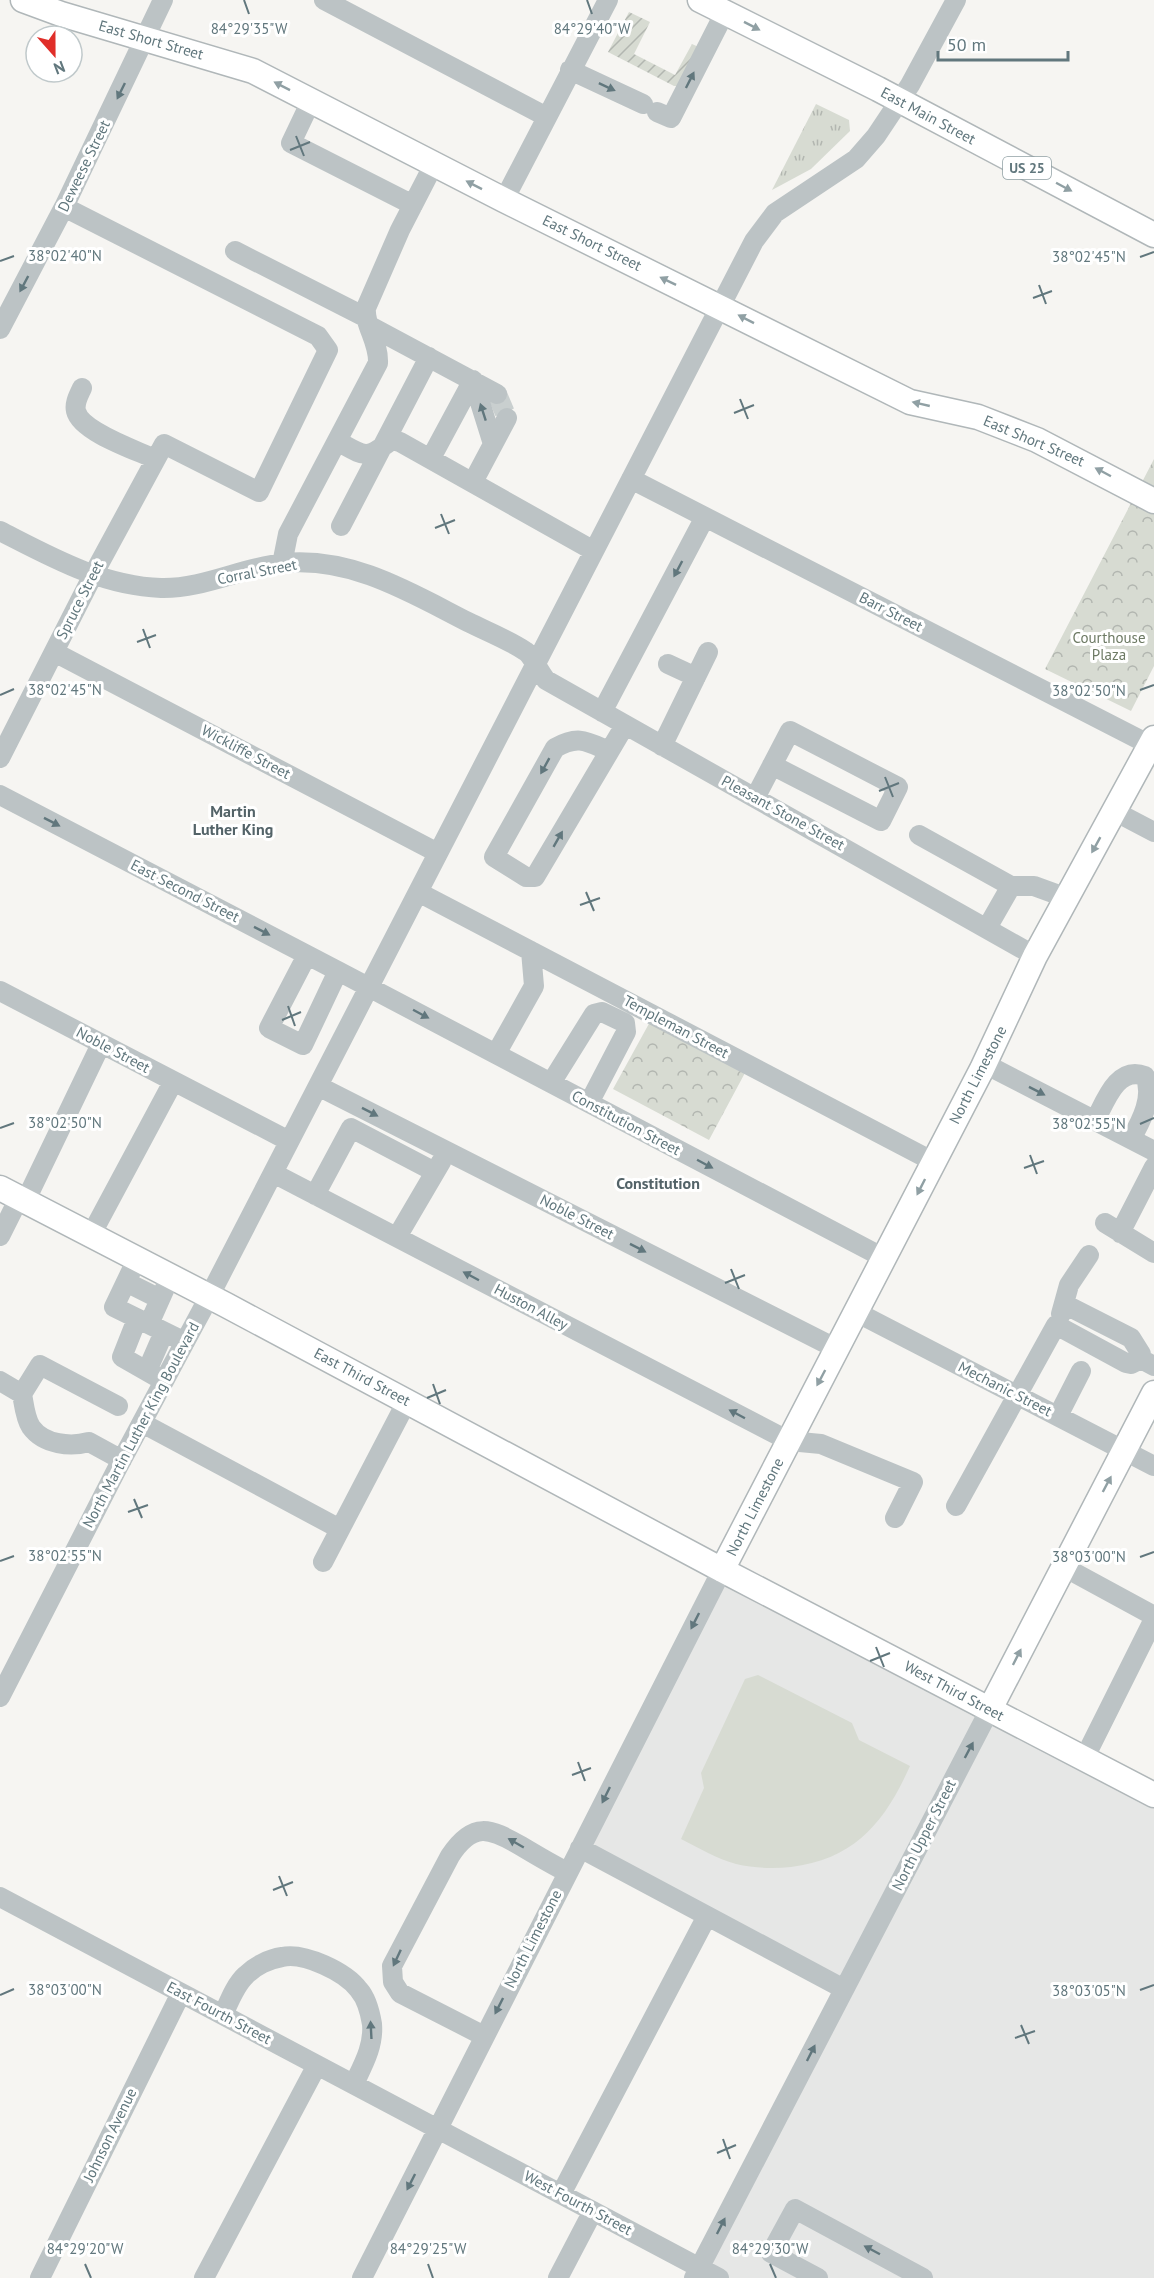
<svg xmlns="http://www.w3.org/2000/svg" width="1154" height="2278" font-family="'PT Sans',sans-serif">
<defs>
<pattern id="grass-tufts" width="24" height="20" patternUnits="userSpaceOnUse" patternTransform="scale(1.5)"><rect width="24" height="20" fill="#d7dbd2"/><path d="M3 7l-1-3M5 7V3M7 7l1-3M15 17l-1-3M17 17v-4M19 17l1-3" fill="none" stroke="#b2b6b0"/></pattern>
<pattern id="park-crowns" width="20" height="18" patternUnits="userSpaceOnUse" patternTransform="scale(1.5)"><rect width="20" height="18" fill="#d7dbd2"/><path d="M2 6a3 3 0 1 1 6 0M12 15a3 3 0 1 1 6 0" fill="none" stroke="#b2b6b0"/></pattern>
<pattern id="garden-furrows" width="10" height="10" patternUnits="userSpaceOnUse" patternTransform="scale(1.5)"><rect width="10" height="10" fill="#d7dbd2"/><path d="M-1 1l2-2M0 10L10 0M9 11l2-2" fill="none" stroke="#b2b6b0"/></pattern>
</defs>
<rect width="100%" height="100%" fill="#f6f5f2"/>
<path fill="#e6e7e6" d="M722,1570L1154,1795V2278H722L703,2268L846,1990L580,1848Z"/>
<path fill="url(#grass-tufts)" d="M816,104L849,120L850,131L811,169L772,190Z"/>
<path fill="url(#park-crowns)" d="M1154,459V666L1131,711L1045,669Z
M651,1020L746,1071L709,1140L613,1089Z"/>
<path fill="url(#garden-furrows)" d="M629,12L650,22L634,54L675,75L692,44L703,49L681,86H674L608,52Z"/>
<path fill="#d7dbd2" d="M758,1675L852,1723L859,1740L910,1766C885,1822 855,1859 791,1867C772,1869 754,1868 736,1864C717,1859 699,1848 681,1839L704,1788L701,1773L745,1679Z"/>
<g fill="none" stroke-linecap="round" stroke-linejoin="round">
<path stroke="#c9cfcf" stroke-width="20" stroke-dasharray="20 10" stroke-linecap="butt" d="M497,394L507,418"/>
<g stroke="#b0b7b9" stroke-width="27">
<path id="major" d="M23,0L61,14L253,71L504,200L910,402L978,417L1037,440L1154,501
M700,0L878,89L1154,235
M0,1188L226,1305L722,1570L1154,1795
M722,1570L982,1069L1035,956L1154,738
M990,1709L1154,1393"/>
</g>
<path stroke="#bcc3c5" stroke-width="20" d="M324,0L545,116
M570,70L643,104
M311,101L291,143L413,205
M657,112L671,118L725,12
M504,200L608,0
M235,251L365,317
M370,326L497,394
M0,329L64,207L163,0
M473,380L493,444
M82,388C79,395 74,403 76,411C81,432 136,450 155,459
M337,441C366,457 365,460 392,440L400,442L594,551
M431,458L473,380
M631,479L1154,747
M473,482L507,418
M341,526L429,357
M0,531C51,557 102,586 161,588C204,589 243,567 285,563C353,557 411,593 468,622C486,631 509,640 525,651C531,654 540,673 546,680L1035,956
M282,564L288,534L378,363C379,341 364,326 366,308L400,230L434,164
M54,652L438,853
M668,664L696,677
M602,712L705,517
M662,746L708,652
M609,751C586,741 578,735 555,748L494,857L526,877H535L625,725
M0,758L93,575L164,444L259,492L328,350L318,336L64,207
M0,795L338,971L884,1258
M755,798L790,731L898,787L881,821L772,765
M1114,811L1154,832
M919,835L1011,886
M418,892L934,1162
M987,928L1011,886H1034L1067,898
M307,955L269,1028L303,1045L338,971
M0,991L289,1141
M496,1054L534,986L531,951
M985,1064L1154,1151
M551,1083L594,1014L602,1012L625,1023L626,1032L589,1103
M318,1086L837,1349
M1095,1121C1105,1102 1117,1065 1145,1076C1154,1096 1142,1120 1131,1139
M273,1173L789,1441L821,1444L913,1482L895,1518
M315,1195L351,1128L435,1172
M25,1202L101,1044
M1105,1223L1154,1253
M1120,1233L1154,1167
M91,1235L173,1082
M0,1236L19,1198
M397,1237L441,1162
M137,1259L114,1307L185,1342
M126,1282L160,1299
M1064,1304L1131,1338L1141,1354V1359
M856,1312L1154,1466
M1061,1314L1069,1285L1089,1255
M137,1319L122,1357L164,1381
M149,1324L170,1277
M147,1371L164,1332
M0,1381L22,1394L40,1365L118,1406
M22,1394C24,1404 25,1418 31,1427C44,1445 71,1447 89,1442L122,1460
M1058,1416L1081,1371
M142,1423L340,1529
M956,1506L1056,1325L1126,1363L1131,1364L1141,1359L1154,1366
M323,1562L407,1401
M1064,1567L1154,1616
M0,1697L118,1467L209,1297L754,241L775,213L856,159L876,136L910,85L956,0
M1084,1759L1154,1619
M580,1848L844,1989
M0,1897L719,2278
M223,2015C229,2002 235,1985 246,1975C255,1966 269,1959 282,1957C304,1952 346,1972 359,1990C367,1999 370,2012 372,2024C374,2046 363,2065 354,2084
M484,2036L400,1993L393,1982L392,1966L450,1856C473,1821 490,1828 521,1846C536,1855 551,1864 567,1872
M561,2194L707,1916
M40,2278L181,1993
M204,2278L317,2065
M362,2278L722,1570
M558,2278L593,2211
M694,2278L990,1709
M818,2278L771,2253L795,2209L923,2278"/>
<use href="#major" stroke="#fff" stroke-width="24"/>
</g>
<defs><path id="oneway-solid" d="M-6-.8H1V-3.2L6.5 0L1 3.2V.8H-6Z" transform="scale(1.5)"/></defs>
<g fill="#90a0a4">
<use href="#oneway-solid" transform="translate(752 26) rotate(27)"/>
<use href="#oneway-solid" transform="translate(282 86) rotate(-153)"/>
<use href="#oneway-solid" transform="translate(474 185) rotate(-153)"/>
<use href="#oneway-solid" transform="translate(1064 187) rotate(28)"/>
<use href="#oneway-solid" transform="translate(668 281) rotate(-154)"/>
<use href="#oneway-solid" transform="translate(746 319) rotate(-153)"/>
<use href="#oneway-solid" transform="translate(921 404) rotate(-167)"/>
<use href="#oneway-solid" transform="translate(1103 472) rotate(-152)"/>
<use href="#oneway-solid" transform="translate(1096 845) rotate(119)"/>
<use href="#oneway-solid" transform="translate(921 1187) rotate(117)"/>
<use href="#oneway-solid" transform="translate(821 1378) rotate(118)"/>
<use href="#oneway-solid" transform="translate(1107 1484) rotate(-62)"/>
<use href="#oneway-solid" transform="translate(1017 1657) rotate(-63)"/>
</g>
<g fill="#61777d">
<use href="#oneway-solid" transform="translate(690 80) rotate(-63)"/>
<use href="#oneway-solid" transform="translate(607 87) rotate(25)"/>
<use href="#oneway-solid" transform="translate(121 91) rotate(116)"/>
<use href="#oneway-solid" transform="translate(24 284) rotate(118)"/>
<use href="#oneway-solid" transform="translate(483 412) rotate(-108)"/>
<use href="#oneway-solid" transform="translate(678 569) rotate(118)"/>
<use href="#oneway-solid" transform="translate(545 766) rotate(119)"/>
<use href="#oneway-solid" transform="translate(52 822) rotate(27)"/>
<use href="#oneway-solid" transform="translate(558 839) rotate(-60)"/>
<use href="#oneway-solid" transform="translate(262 931) rotate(27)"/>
<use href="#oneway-solid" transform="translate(421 1014) rotate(28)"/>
<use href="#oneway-solid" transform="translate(1037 1091) rotate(27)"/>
<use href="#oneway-solid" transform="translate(370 1112) rotate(27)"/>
<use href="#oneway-solid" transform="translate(705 1164) rotate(28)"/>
<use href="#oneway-solid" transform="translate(638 1248) rotate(27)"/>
<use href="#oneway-solid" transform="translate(471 1276) rotate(-152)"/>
<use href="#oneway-solid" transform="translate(737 1414) rotate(-152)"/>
<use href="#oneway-solid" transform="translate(695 1621) rotate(117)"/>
<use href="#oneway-solid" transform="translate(969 1750) rotate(-62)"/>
<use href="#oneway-solid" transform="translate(606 1795) rotate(116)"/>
<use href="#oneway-solid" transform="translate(516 1843) rotate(-150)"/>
<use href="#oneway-solid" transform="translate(397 1958) rotate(115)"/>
<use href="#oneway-solid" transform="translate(499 2006) rotate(117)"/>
<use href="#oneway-solid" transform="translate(371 2030) rotate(-93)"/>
<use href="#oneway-solid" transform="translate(811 2053) rotate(-63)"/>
<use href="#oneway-solid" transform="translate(411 2182) rotate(117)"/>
<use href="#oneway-solid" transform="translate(721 2226) rotate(-63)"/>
<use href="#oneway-solid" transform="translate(872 2250) rotate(-152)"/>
</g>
<path fill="none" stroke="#61777d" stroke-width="2" d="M244,0L249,14M587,0L592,14M296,136L304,156M290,150L310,142M1140,257L1154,252M0,261L14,256M1039,285L1046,304M1033,298L1052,291M740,399L748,419M734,413L754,405M441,514L449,534M435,528L455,520M143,629L150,648M137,642L156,635M1140,690L1154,685M0,695L14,689M885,777L893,797M879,791L899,783M586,892L594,911M580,905L600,898M288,1006L295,1026M282,1020L301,1012M1140,1124L1154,1118M0,1128L14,1123M1030,1155L1037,1174M1024,1168L1044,1161M731,1269L739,1289M725,1283L745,1275M433,1384L440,1404M427,1398L446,1390M134,1499L142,1518M128,1512L148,1505M1140,1557L1154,1552M0,1561L14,1556M876,1647L884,1667M870,1661L890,1653M578,1762L585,1781M572,1775L591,1768M279,1876L287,1896M273,1890L293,1882M1140,1990L1154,1985M0,1995L14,1989M1021,2025L1029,2044M1015,2038L1035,2031M723,2139L730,2159M717,2153L736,2145M85,2264L91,2278M428,2264L433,2278M770,2264L776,2278"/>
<g text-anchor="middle" stroke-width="6" stroke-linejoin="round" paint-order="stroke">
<rect fill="#fff" stroke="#90a0a4" stroke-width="1.5" x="1003" y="157" width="48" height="22" rx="4.5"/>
<g font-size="14" font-weight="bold" fill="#61777d">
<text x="1027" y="173">US 25</text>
</g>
<g font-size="15" fill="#61777d" stroke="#fff">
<text transform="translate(151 40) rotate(16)" y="5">East Short Street</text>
<text transform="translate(928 116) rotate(28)" y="5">East Main Street</text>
<text transform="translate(84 166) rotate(-64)" y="5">Deweese Street</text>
<text transform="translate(592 243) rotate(26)" y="5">East Short Street</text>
<text transform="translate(1034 441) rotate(23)" y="5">East Short Street</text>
<text transform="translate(257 572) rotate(-11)" y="5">Corral Street</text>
<text transform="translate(80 600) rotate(-63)" y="5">Spruce Street</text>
<text transform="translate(891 612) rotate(27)" y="5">Barr Street</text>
<text transform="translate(246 752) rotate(28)" y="5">Wickliffe Street</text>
<text transform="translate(783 813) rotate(29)" y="5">Pleasant Stone Street</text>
<text transform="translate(185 891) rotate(27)" y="5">East Second Street</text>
<text transform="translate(676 1027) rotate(28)" y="5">Templeman Street</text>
<text transform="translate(113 1050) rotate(28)" y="5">Noble Street</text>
<text transform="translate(978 1075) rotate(-63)" y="5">North Limestone</text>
<text transform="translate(626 1123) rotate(28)" y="5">Constitution Street</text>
<text transform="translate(577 1217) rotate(27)" y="5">Noble Street</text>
<text transform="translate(531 1307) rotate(28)" y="5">Huston Alley</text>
<text transform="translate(362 1377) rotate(28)" y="5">East Third Street</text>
<text transform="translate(1005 1389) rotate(27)" y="5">Mechanic Street</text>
<text transform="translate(141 1425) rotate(-62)" y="5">North Martin Luther King Boulevard</text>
<text transform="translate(755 1507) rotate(-63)" y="5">North Limestone</text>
<text transform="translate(954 1691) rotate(28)" y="5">West Third Street</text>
<text transform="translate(924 1835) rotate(-63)" y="5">North Upper Street</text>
<text transform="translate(533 1939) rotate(-63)" y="5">North Limestone</text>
<text transform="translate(219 2013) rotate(28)" y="5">East Fourth Street</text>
<text transform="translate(110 2135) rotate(-64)" y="5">Johnson Avenue</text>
<text transform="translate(578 2203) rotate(28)" y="5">West Fourth Street</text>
</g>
<g font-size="15" fill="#6d7a64" stroke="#fff">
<text x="1109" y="643">Courthouse<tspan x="1109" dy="17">Plaza</tspan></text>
</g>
<g font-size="16" font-weight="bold" fill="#536368" stroke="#fff">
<text x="233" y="817">Martin<tspan x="233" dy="18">Luther King</tspan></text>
<text x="658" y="1189">Constitution</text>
</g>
</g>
<g font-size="15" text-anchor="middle" fill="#61777d" stroke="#fff" stroke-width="6" stroke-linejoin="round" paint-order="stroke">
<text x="249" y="34">84°29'35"W</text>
<text x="592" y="34">84°29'40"W</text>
<text x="65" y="261">38°02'40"N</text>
<text x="1089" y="262">38°02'45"N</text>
<text x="65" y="695">38°02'45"N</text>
<text x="1089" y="696">38°02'50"N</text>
<text x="65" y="1128">38°02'50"N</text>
<text x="1089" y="1129">38°02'55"N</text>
<text x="65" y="1561">38°02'55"N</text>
<text x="1089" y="1562">38°03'00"N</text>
<text x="65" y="1995">38°03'00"N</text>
<text x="1089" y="1996">38°03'05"N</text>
<text x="85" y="2254">84°29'20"W</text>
<text x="428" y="2254">84°29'25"W</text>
<text x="770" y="2254">84°29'30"W</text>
</g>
<g transform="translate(54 54) rotate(159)"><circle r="28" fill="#ffffff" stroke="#c0c9cb" stroke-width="1.5"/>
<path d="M0-4.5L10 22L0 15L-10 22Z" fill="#e02e29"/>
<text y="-9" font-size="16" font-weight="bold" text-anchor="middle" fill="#61777d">N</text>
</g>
<path d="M938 51v9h130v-9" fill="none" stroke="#61777d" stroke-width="3"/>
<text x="947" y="51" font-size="18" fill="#61777d" stroke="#ffffff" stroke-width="4.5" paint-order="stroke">50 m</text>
</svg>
